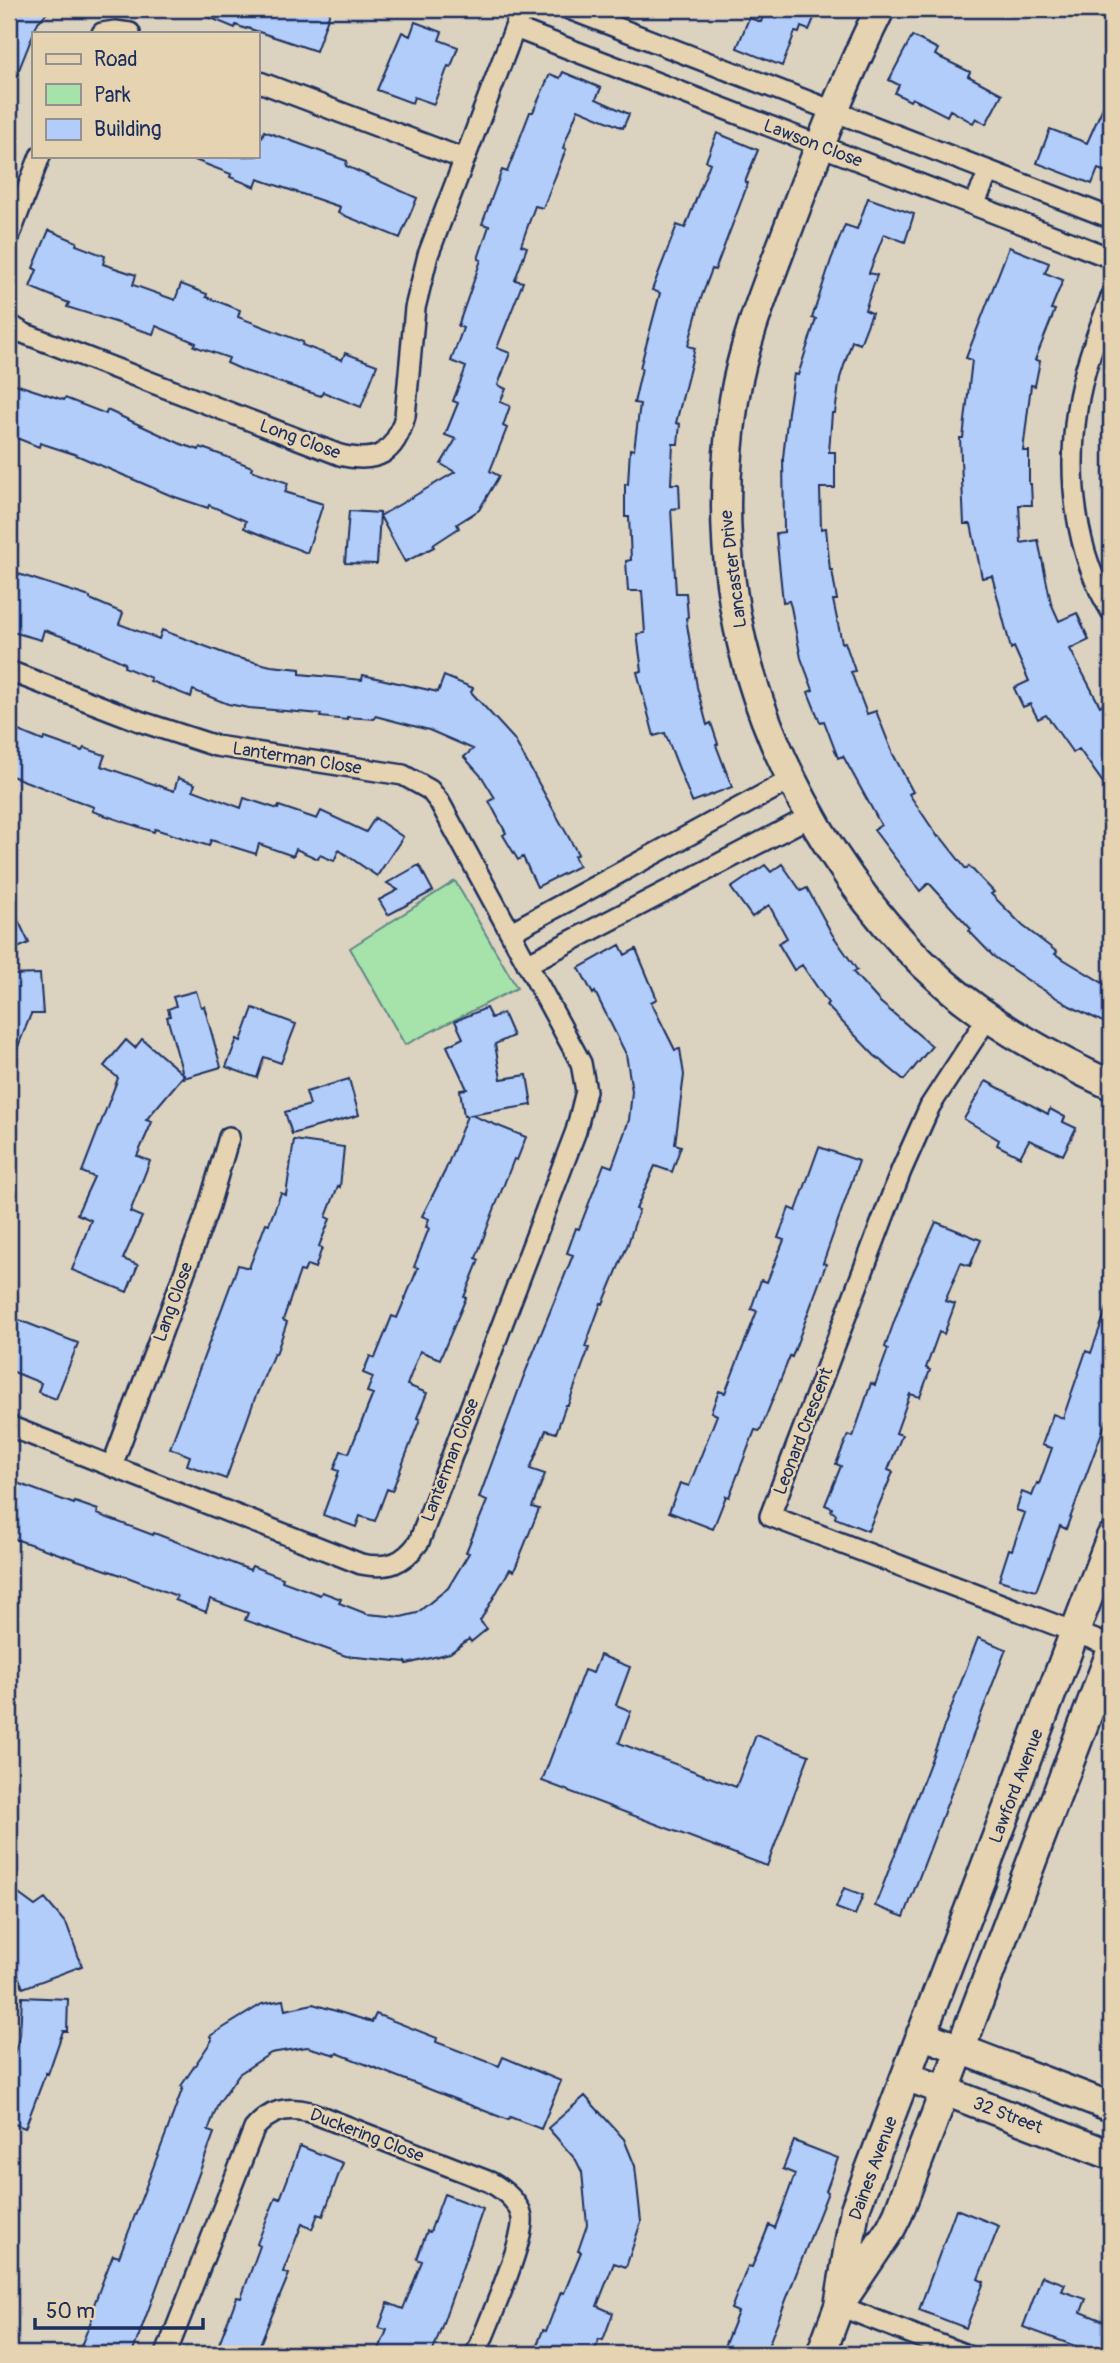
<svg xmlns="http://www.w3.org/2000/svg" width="1120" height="2363" font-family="Pangolin,sans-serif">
<rect width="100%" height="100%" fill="#dbd2c0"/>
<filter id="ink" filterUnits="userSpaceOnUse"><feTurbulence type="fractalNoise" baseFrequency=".0143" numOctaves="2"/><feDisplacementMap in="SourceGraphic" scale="14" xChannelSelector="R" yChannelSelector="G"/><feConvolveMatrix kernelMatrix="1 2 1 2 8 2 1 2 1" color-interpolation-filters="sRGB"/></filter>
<g filter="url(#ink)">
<path fill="#a5e3ab" stroke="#608984" stroke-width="2" d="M455,881L517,988L405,1045L350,948Z"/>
<path fill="#b2cdfa" stroke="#1b2f5e" stroke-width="2" d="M9,9H51L38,22L10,92Z
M189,9H331L316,51L247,28L246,29L236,25L235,28Z
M760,9H818L809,30L801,27L799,33L795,32L782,66L737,48L749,18L761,22L765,11Z
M415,22L442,32L439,40L458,47L451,67L448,66L434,104L414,97L412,103L377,90L402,32L410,36Z
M912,36L938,49L935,55L970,72L968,76L1002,94L986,124L976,118L973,123L950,110L947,116L912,98L910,101L895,93L899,85L889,80Z
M563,72L601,88L596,99L629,114L623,128L578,109L563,148L566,149L543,208L535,206L521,245L527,247L515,280L523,282L497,348L510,353L498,385L506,389L500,402L510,406L503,426L507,428L490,471L499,476L479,510L457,524L459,528L433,545L434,547L405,562L380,516L455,472L441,464L456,439L445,435L458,403L453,401L466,367L451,361L463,328L458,326L481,260L478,259L489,226L482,224L502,170L507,172L530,112H533L550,74L560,78Z
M1111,89V174L1098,169L1092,184L1037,163L1050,129L1087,143Z
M264,131L347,161L346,166L417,198L400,238L338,213L340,207L258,179L255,187L230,177L231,174L187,157L257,156V135L262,137Z
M717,133L758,150L745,182L748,183L741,202L715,270L712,269L700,301L688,346L695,348L676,423L680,424L678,444H673L671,484H679L680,508L671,509L676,593H686L688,617L686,618L697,687L707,725L711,723L718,744L716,745L732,787L692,802L665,733L654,736L637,672L642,671L637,634L645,633L642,591H628L626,561L631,560L629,517H625V484H628L630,449L634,450L640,404L634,403L642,368H640L660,293L652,290L677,225L685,228L710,163L706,161Z
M868,198L914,214L905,242L884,234L869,273L877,275L865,310L872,313L860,344L852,341L840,378L835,413H832L829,452H835V488H820L821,529L826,528L830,570H832L837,600H833L842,643L845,642L855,671L851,672L867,714L876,711L893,754L913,792L909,794L938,837L940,836L966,869L969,866L994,892L991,894L1023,926L1057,952L1055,954L1111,988V1026L1070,1006L1029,981L993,956L969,931L971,929L929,883L920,891L874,830L881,825L843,756L838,758L824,721L820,722L808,692L813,690L801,658L791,607L789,601L783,602L776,533L784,532L783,458L788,412L794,374L798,375L816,319L812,318L831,260L845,225L857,229Z
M49,230L77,242L76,245L105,256L103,264L136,275L133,285L175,300L181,284L207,294L206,297L240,310L238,317L303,342L302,345L342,360L345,353L377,365L361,407L323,392L321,396L245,371L227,363L229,358L194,346L196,343L156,326L153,334L67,307L69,303L30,287L37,270L33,268Z
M1009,247L1049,263L1045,273L1063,280L1051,309L1055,310L1035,360L1040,361L1035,386L1031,385L1023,451H1029V484H1031L1032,505H1019L1021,543L1038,540L1051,603L1059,621L1077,613L1089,640L1070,649L1100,706L1103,704L1111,716V794L1079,749L1073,753L1046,715L1038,719L1030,704L1023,707L1014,688L1029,681L1014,647L1011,649L992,576L982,578L971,524H964L960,438H963L972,360L966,358Z
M9,382L64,400L65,398L106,414L107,410L181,444L199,450L200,447L227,457L252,467L251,470L288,483L285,492L323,504L307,553L244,528L246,521L209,505L208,508L172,496L74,454L40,443L39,447L9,435Z
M349,511L380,513L377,564L345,563Z
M9,571L90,597V599L123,613L119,624L159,639L162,630L234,657L271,666L300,669V674L362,680L363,675L438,692L444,676L473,688L471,692L514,739L578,854L574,856L579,866L537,887L523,857L518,860L503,835L506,833L489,801L495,798L482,777L464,757L473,749L429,730L375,716L374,719L347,717V720L320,717L321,714L249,708L228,704L193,690L191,697L150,681L151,678L124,667L125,663L81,643L44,630L41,640L9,631Z
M9,727L43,741L45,738L82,751L84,748L105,755L101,766L174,791L178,778L195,784L193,790L241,808L244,798L278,809L279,806L317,819L321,811L366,832L375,818L403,837L377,876L339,850L334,861L320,855L318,859L296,849L293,856L259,844L256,854L211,840L209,846L155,829L154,832L92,811L94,807L9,775Z
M782,864L801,891L807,888L832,934L857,970L853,972L880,1002L932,1046L904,1080L874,1055L826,1005L828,1003L802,965L794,970L778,943L787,938L769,905L752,917L731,888L765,865L771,872Z
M419,865L433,891L388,915L379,900L398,890L387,883Z
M9,901L29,943L9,952Z
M620,945L625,955L636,949L657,999L651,1002L675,1050L680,1049L684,1075L675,1144L681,1146L672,1172L655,1166L636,1209L639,1210L628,1244L603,1304L601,1303L585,1347L589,1348L568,1405H566L556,1433L546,1430L530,1469L545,1474L532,1507L539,1509L514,1571L510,1569L480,1621L487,1629L471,1642L469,1639L450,1653L407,1664L406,1662L346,1656L245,1620L248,1613L210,1599L206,1612L175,1600L177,1596L130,1578L9,1537V1480L74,1504L75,1502L98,1510L97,1514L153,1535L154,1533L250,1570L252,1566L283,1578L282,1581L320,1595L322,1592L341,1599L339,1603L367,1614L401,1617L417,1613L448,1588L469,1553L466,1552L487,1501L479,1498L523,1378L573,1255L567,1253L576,1228L579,1229L604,1164L612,1167L629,1120L632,1091L626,1054L595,992L593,994L579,968Z
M40,974L43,1014H31L9,1069V975Z
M196,991L201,1007L204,1006L221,1067L184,1078V1075L146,1120L152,1122L137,1156L150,1161L130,1212L142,1217L123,1259L138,1265L127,1292L72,1270L91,1220L77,1214L94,1177L82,1172L118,1078L104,1066L126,1040L135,1048L142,1039L183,1074L167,1017L170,1016L168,1009L176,1006L173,997Z
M253,1008L296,1024L281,1063L264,1057L257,1078L226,1067L237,1039L241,1041Z
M486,1008L491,1018L503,1013L513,1036L495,1044L501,1079L527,1075L532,1105L471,1115L526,1137L517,1160L514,1159L492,1215L476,1258L479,1260L464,1297L466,1298L440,1359L420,1351L407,1385L427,1393L417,1418L420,1419L392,1491L387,1489L375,1521L360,1516L356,1527L323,1515L339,1471L334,1469L341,1451L349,1453L373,1394L367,1392L373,1377L363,1373L370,1356L375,1358L392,1316L397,1318L418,1268L414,1267L429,1228L426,1227L429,1219L422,1216L445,1171L467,1116H464L460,1090L467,1089L447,1046L463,1038L455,1021Z
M349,1079L359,1115L292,1134L285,1112L310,1105L306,1092Z
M986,1081L1048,1114L1050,1109L1065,1117L1063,1122L1076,1128L1063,1155L1029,1140L1020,1157L997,1145L999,1140L964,1119Z
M294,1140L344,1147L340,1187L338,1186L326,1217L330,1219L319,1246L322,1248L315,1268L307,1265L304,1272L300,1271L283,1320L287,1322L276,1354L274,1353L255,1398L226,1479L187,1465L190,1456L170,1448L238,1265L249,1268L266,1223L269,1224L281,1193L286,1195Z
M819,1147L859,1161L823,1263L826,1264L792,1357L790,1356L760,1431L755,1430L729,1497L726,1496L713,1529L669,1512L680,1483L689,1486L717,1415L711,1412L719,1391L725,1393L757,1311L751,1309L761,1280L767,1282L784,1240L778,1238L789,1208L796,1211Z
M936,1222L981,1240L970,1266L961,1263L945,1301L955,1304L944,1334L939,1332L926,1368L930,1370L920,1397L910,1394L896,1433L902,1435L888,1470L893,1472L868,1531L835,1518L836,1514L831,1511L832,1508L825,1505L841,1466L836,1464L848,1435L853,1437L871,1383L875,1385L888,1349L885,1347L907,1286Z
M1109,1302L1111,1303V1408L1066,1529L1060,1526L1036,1591L999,1580L1009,1549L1012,1550L1025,1513L1016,1510L1022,1492L1032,1496L1037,1483L1039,1484L1052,1448L1042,1445L1053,1414L1063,1418L1086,1351L1091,1353Z
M9,1316L78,1343L56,1399L38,1392L41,1383L9,1370Z
M978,1638L1006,1649L904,1917L875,1906Z
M600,1655L630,1667L616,1705L631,1711L619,1743L736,1787L756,1735L809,1755L767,1866L542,1781L584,1670L593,1673Z
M9,1887L35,1906L45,1899L67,1925L82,1966L23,1988L9,1952Z
M844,1888L863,1895L855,1915L836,1908Z
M22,1997L68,1999L67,2031H63L48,2074L46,2073L25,2128L9,2122V2071L20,2035Z
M283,2000L285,2010L313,2004L372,2022L376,2014L437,2038L436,2042L499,2066L503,2057L561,2081L541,2129L510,2117L508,2120L337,2053L336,2055L307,2047L271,2053L239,2074L218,2104L208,2131L214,2133L132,2354H82L84,2348L81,2346L95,2311L92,2310L102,2283L113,2255L119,2257L167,2131L183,2087L181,2086L212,2040L210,2036L262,2004Z
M585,2096L624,2139L635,2166L641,2222L626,2267L614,2263L597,2306L613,2313L603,2340L599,2339L593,2354H552L536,2348L543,2330L546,2331L561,2292L564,2293L581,2252L578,2251L587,2225L582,2172L576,2160L548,2128Z
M794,2141L838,2158L826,2191L828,2192L765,2354H721L738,2312L731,2309L748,2266L752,2267L769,2225L775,2228L795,2174L783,2169Z
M300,2146L343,2163L323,2216L318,2214L312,2229L302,2224L283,2272L289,2274L256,2354H215L237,2297L241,2298L260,2246L257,2244L266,2221L276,2197L280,2199Z
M444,2194L483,2209L432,2354H377L387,2330L379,2328L388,2303L403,2309L422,2261L417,2259L427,2231L430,2232Z
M956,2209L999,2226L978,2279L984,2282L966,2328L919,2310Z
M1042,2276L1065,2284L1062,2291L1086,2299L1081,2312L1111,2324V2354H1097L1023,2327Z"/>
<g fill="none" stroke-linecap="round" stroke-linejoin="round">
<g stroke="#1b2f5e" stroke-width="24">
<path id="street" d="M569,9L1111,218
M515,28L1111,258
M102,33L115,31L130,33
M257,81L464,159
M974,205L989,171
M9,237L40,156
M1111,297C1097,334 1083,370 1077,409C1067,477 1075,553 1111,611
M9,324L23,333L340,455C377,464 395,454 405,416L415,308L428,255L522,9
M9,671L142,722L216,746L403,775L430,790L440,803L581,1063L586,1091L576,1131L419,1542C403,1564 388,1569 361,1564L9,1426
M511,932L792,779
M527,964L811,816
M988,1017L930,1106L901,1171L770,1516L1111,1646
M112,1466L207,1212L229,1137
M839,2306L964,2354
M166,2354L254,2129C270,2110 287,2106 310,2112L490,2182C504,2190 519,2201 522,2218C525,2240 486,2329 476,2354"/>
</g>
<g stroke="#1b2f5e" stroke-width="33">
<path id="secondary" d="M880,9C843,83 814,160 785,237C765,290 743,344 734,400C725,461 723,522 731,583C749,728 834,887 944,983C993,1026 1052,1058 1111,1085
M921,2034L1111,2107
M906,2076L1111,2155
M844,2298L891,2228L898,2214L1111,1652
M821,2354L839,2306L855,2209L1111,1537"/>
</g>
<use href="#street" stroke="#e5d3b1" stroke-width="19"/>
<use href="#secondary" stroke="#e5d3b1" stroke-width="28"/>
</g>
</g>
<g text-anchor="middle" stroke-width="5" stroke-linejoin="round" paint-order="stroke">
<g font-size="18" fill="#1b2f5e" stroke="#e5d3b1">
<text transform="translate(813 143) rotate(21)" y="6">Lawson Close</text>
<text transform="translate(300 439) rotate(20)" y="6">Long Close</text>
<text transform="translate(733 569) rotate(-97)" y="6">Lancaster Drive</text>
<text transform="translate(297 758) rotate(9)" y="6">Lanterman Close</text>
<text transform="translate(173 1302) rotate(-70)" y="6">Lang Close</text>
<text transform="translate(803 1431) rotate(-69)" y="6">Leonard Crescent</text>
<text transform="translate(450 1460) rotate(-69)" y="6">Lanterman Close</text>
<text transform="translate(1016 1786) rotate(-69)" y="6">Lawford Avenue</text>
<text transform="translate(1008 2115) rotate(21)" y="6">32 Street</text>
<text transform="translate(367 2135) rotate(21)" y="6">Duckering Close</text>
<text transform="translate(873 2168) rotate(-70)" y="6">Daines Avenue</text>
</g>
</g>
<rect width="1120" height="2363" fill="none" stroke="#e5d3b1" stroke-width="35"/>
<rect x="18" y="18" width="1085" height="2328" fill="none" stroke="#1b2f5e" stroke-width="2.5" filter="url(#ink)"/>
<rect x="32" y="32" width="228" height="126" fill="#e5d3b1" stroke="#949190" stroke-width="2"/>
<rect x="46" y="54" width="35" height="10" fill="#e5d3b1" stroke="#949190" stroke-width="2"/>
<text x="94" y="66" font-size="21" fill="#1b2f5e">Road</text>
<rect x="46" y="84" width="35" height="21" fill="#a5e3ab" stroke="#949190" stroke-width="2"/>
<text x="94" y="102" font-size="21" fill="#1b2f5e">Park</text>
<rect x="46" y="119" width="35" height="21" fill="#b2cdfa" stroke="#949190" stroke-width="2"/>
<text x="94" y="136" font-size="21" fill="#1b2f5e">Building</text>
<path d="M35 2318v10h168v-10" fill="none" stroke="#1b2f5e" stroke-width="3.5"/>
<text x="46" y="2318" font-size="21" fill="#1b2f5e" stroke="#e5d3b1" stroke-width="5" paint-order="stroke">50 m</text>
</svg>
